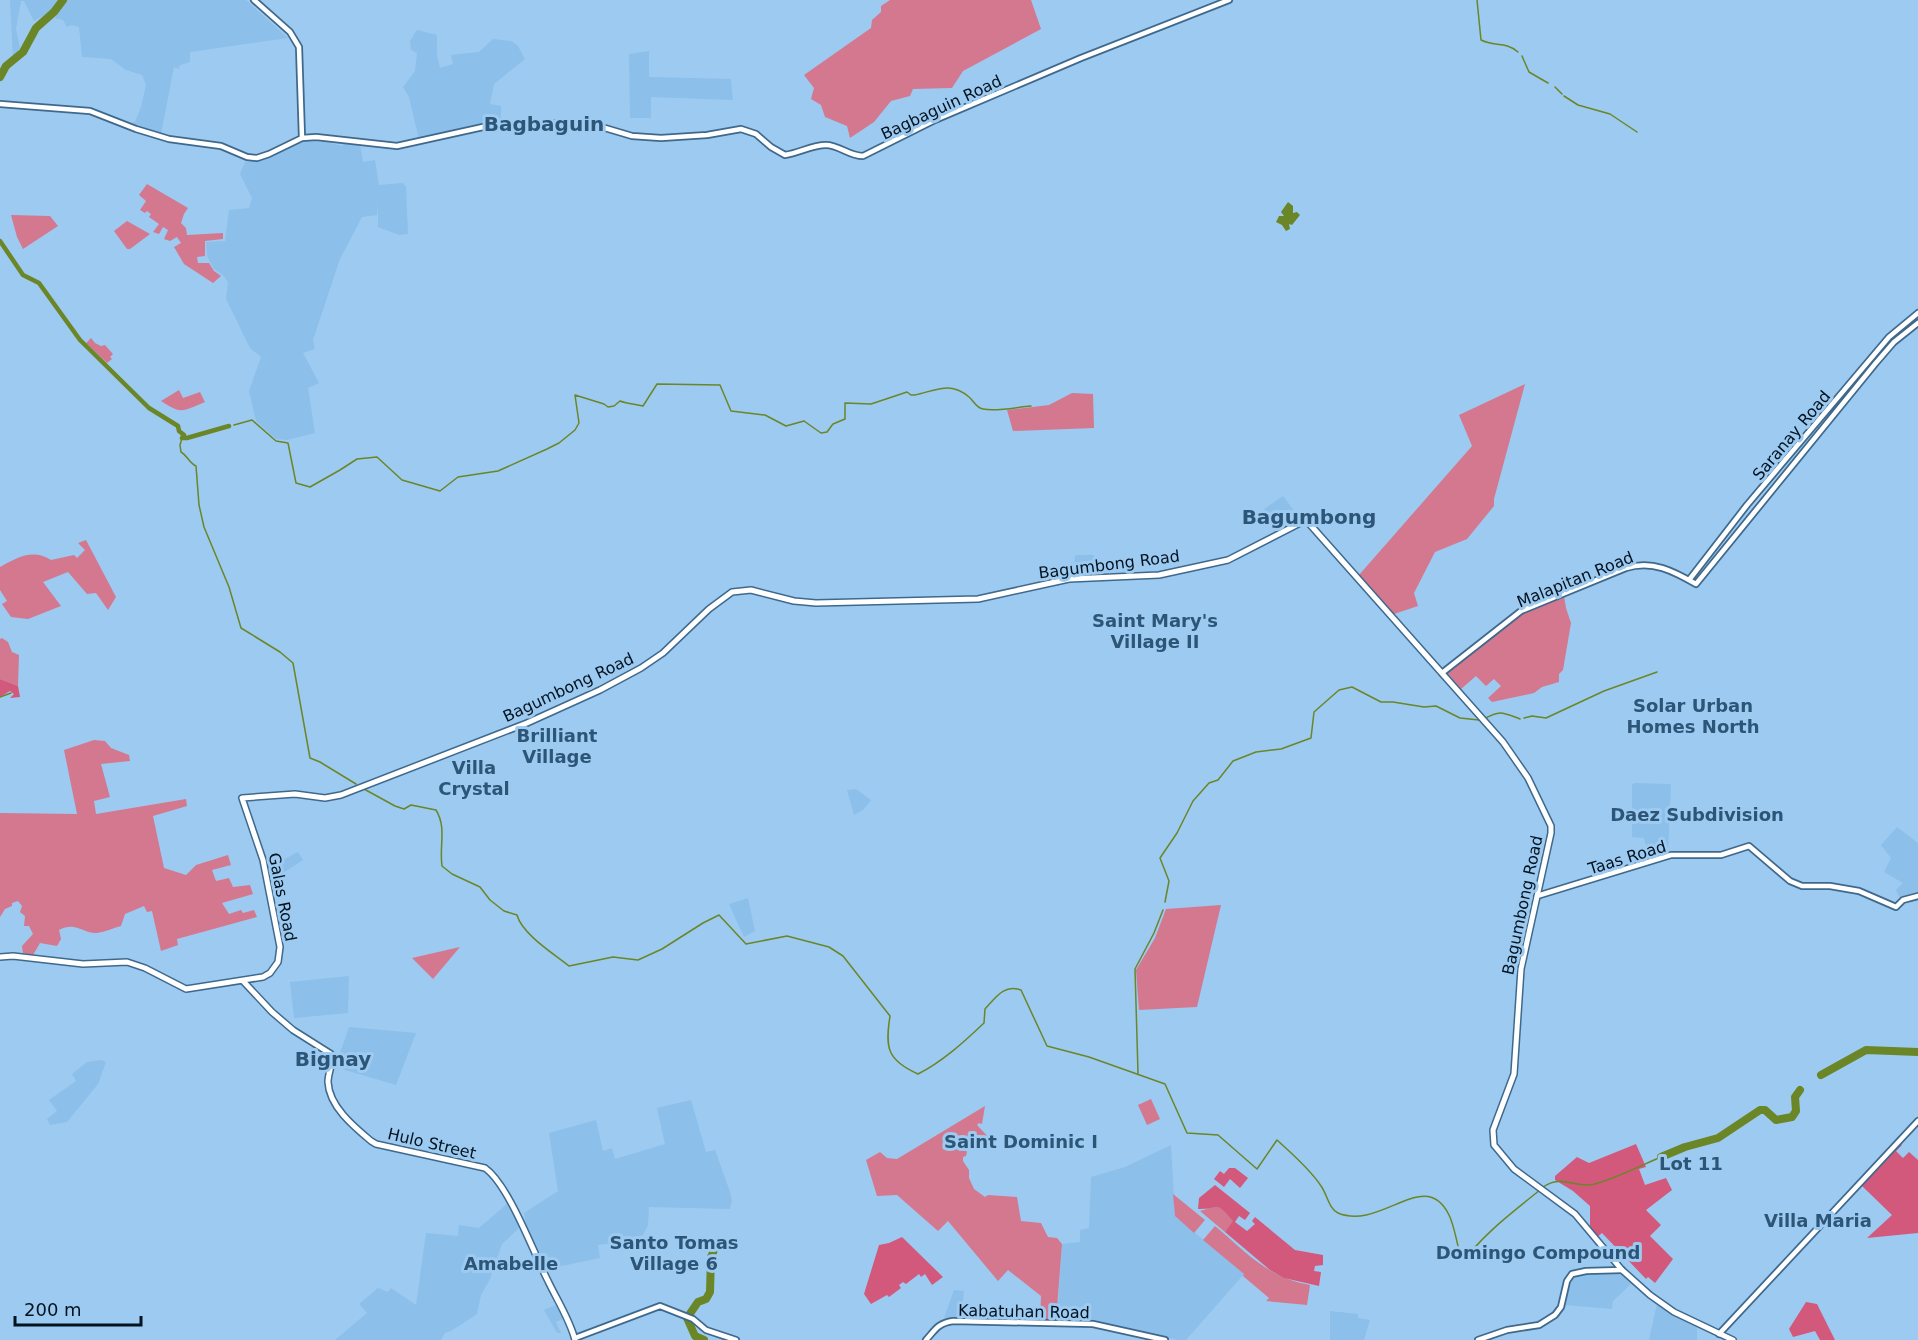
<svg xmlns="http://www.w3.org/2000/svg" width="1918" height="1340" font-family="'DejaVu Sans',sans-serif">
<rect width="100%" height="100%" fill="#9dcaf0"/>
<path fill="#8cbfea" d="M10,0H61L54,10L34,21L24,1H21L16,29L20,48L13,58Z
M65,0H246L288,38L190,52V62L180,65L179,69L174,67L161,134L132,125L133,122H135L141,107L146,85L142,75L126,70L111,59L82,57L79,27L71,25L67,27L63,20L55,18Z
M417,30L437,35V55L440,68L453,64L451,55L479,52L493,39L511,41L518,46L525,59L494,84L490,104L501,106V123L419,139L409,97L403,87L415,71L417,53L411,50L410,41Z
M649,51V77L731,79L733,100L651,97V118H630L629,54Z
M300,141L325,142L343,146L342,144H360L363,162L375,160L379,185L403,183L406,187L408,234L399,235L378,227V199L377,215L362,217L340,259L313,340L315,349L303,353L319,383L308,388L315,433L287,440L276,439L256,421L249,391L261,357L250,348L226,299L228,282L224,276L214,269L207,256L206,242L225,241L229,210L249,208L252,198L240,174L245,162L271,157Z
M1283,496L1301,520L1281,531L1264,509Z
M1075,555H1094L1093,575H1074Z
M1634,783L1671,784L1668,854L1650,859L1644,838L1632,837V785Z
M856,789L871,800L863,810L854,815L847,790Z
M1897,827L1918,843V893L1900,899L1896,890L1903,883L1884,872L1891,858L1881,845Z
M298,852L303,860L272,880L267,868Z
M748,898L755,931L744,937L729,904Z
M349,976L348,1013L294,1018L290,982Z
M349,1027L416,1033L396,1085L335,1067Z
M101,1060L106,1062L98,1084L67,1122L50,1125L47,1119L57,1111L49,1100L76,1081L72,1074L87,1062Z
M691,1100L706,1152L715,1150L730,1192L732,1201L730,1209L649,1207L648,1225L643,1235L622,1242L598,1245L600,1258L552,1268L547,1256L539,1257L527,1232L524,1213L558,1191L549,1133L596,1120L603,1151L612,1148L615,1159L665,1144L657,1108Z
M1171,1145L1175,1216L1244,1274L1186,1340H1178L1090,1320H1057L1062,1244L1080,1242V1230L1089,1228L1091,1177L1125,1167Z
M508,1203L520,1227L502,1244L490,1279L481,1295L477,1314L451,1331L445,1333L441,1340H335L367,1313L359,1304L378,1288L388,1292L391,1288L416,1305L426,1233L458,1236L459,1225L479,1228Z
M1622,1271L1633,1282L1613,1301L1612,1309L1565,1305L1569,1282L1574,1276L1581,1273Z
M954,1290L964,1291L961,1318H944Z
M1657,1304L1697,1326V1340H1649Z
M556,1305L563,1319L556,1322L561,1333H557L544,1310Z
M1330,1311L1358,1314V1318L1370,1320L1364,1340H1330Z"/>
<path fill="#d4788f" d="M890,0H1031L1041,29L963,71L952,88L913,89L910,96L891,101L874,122L850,138L847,126L825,117L821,105L811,99L814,88L804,75L871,28L872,20L881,12V6Z
M147,184L188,208L184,214L181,223L186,228L187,235L223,233V239L205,241V256L197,257L198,263H209L214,271L221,276L213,283L184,264L174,247L181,243L177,237L170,241L164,239L168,230L163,227L159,234L153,232L159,224L149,217L151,214L147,211L145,213L140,210L146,201L139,195Z
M11,215L50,216L58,226L23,249L17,237Z
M127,221L150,234L130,249H127L114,231Z
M91,338L95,343L101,346L105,345L113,354L110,357L112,359L107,363L86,343Z
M1525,384L1494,499V506L1467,539L1435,552L1414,593L1418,606L1394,614L1359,575L1472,446L1459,415Z
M179,390L183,398L200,392L205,402C183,411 182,415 161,401Z
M1072,393L1093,394L1094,428L1013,431L1007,410L1049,405Z
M86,540L116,597L108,610L96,593L87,594L68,572L43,582L61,606L28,619L11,617L2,604L7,601L0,590V567C16,558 33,548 51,560L74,555L77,558L85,550L78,543Z
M1564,596L1566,608L1571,623L1563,670L1559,674V682L1542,687L1534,693L1492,702L1488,698L1501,686L1494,679L1486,686L1476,676L1461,689L1447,673L1522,613Z
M2,638L8,642L12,652L19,655L18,686L0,679V639Z
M94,740L105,741L111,748L129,755L130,761L101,764L110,797L94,801L96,814L186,799L187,806L153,816L164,868L186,875L196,865L228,855L231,865L212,870L216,881L229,878L233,887L250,885L253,894L222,903L229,914L241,910L243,913L254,910L257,917L177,939L178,945L161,951L152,911L147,912L144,906L125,914L121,926C113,928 105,932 97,933C83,934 76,921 59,930L61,939L57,946L40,943L33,955L23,953L22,946L33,934L29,926H24L25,916L20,912L22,906L18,901L12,903V906L5,909L0,917V813L77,814L64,750Z
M1221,905L1197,1007L1139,1010L1136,970L1155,938L1166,909Z
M460,947L433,979L412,958Z
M1151,1099L1160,1119L1147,1125L1138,1105Z
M985,1106L982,1124L979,1123L977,1125L991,1140L992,1145L990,1149L982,1147L981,1143L976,1138L971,1140L970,1144L965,1149L967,1152L966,1156L963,1157V1161L969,1170V1178L974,1189L985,1197L988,1195L1017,1197L1021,1221L1041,1223L1048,1237L1057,1238L1062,1244L1056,1321H1040L1041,1296L1008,1270L998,1281L948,1221L938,1231L897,1195L877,1196L866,1160L880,1152L887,1158L897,1159Z
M1173,1194L1205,1220L1194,1233L1175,1216Z
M1217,1206L1225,1210L1234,1221L1225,1232L1200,1211Z
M1215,1226C1246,1252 1268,1278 1310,1285L1307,1305L1266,1301L1269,1298L1243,1276L1244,1274L1203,1240Z"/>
<path fill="#d2597c" d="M0,679L18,686L20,697L10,698L14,694L10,691L0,697Z
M1900,1143L1902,1145L1896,1151L1903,1158L1909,1152L1918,1160V1233L1867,1238L1892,1215L1861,1185Z
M1636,1144L1646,1167L1639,1169L1645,1185L1666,1178L1672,1190L1646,1210L1661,1225L1650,1236L1673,1259L1655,1283L1648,1277L1646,1279L1602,1233L1596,1238L1590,1229V1206L1573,1191L1555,1180V1176L1577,1157L1589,1163Z
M1229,1168H1235L1248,1178L1240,1188L1230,1179L1224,1187L1214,1179L1220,1171L1224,1174Z
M1215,1185L1250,1213L1245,1220L1239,1216L1235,1222L1247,1231L1255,1224L1252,1221L1255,1217L1295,1250L1323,1255V1265L1315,1266L1314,1271L1321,1272L1319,1286L1284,1278L1270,1270L1225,1232L1233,1221C1214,1199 1221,1210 1198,1209L1199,1198Z
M902,1237L943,1277L932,1285L925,1274L921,1277L919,1274L906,1284L903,1282L899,1285L901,1288L889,1297L887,1295L871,1304L864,1294L879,1245L889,1243Z
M1806,1302L1817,1304L1835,1340H1820L1815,1331L1793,1337L1789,1329Z"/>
<path fill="#6a8627" d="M1288,202L1293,206V213L1297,212L1300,215L1292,225L1289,224L1290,229L1286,231L1282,225L1276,222L1279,216H1284L1281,212Z"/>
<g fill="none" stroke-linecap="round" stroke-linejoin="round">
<path stroke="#6a8627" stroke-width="1.5" d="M1477,0L1481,40C1495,47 1505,41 1518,52
M1522,56L1529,72L1548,83
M1555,87L1562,94
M1564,96L1578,105L1610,114L1637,132
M234,425L252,420L276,441L288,443L296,483L310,487L340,470L357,459L377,457L402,480L440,491L458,477L498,471L547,449L559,443L575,430L579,423L575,395L604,404L608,407L614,406L620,401C628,404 635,404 643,406L657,384L720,385L731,411L765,415L786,426L804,421L821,433L827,432L833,424L845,419V403L871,404L907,392L911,395H915C937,390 951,381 969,397C974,401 976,408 983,409C997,412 1017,407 1031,406
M182,438L180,445L181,452C188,456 189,463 196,466L199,505L204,527L229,587L241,628L280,652L293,663L310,758L320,762L356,784
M0,697L11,693
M1524,718L1532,716L1546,718L1604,691L1657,672
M1484,719C1500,710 1502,712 1520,719
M364,789L395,806L404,809L411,805L436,810C447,828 439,846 442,866L452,874L480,887L490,900L504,911L517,915C522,934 554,954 569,966L613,957L638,960L662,949L703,923L719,915L746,944L787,936L829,947L843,956L890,1016C885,1048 887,1060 918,1074C942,1062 964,1042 984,1023L985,1009C996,997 1004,984 1021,990L1047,1046L1089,1057L1165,1084L1187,1133L1218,1135L1257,1169L1277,1140C1292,1154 1310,1169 1321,1186C1327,1194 1329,1209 1338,1213C1381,1231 1425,1166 1449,1215C1454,1225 1456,1239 1459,1250L1470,1253C1490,1229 1515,1210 1540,1190
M1165,902L1169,881L1160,858L1177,833L1193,801L1209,783L1218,780L1233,761L1256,752L1281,749L1311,738L1314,712L1339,690L1352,687L1381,702H1393L1424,707L1436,706L1460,718L1479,720
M1138,1073L1135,969L1154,933L1163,910
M1543,1187C1560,1175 1571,1186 1589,1185C1604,1184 1644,1164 1661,1157"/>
<path stroke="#6a8627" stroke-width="4.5" d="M0,241L23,275L39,283L80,340L149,408L178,426L179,431L184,435L182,438H187L229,426"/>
<path stroke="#6a8627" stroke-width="8" d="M0,77L6,66L23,52L36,28L54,12L63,0
M1821,1075L1866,1050L1918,1052
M1661,1157L1685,1147L1718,1138L1760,1110H1765L1776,1120L1792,1117L1796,1111L1795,1097L1800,1090
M704,1340L695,1336L687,1318L698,1302L706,1299L710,1292L711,1257L718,1241"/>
<g stroke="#3f698c" stroke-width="8">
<path id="tertiary" d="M254,0L290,32L299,47L302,138
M0,104L90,111L136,129L169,139L221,146L247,157L257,158L269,154L302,138L316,137L397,146L483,127L557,123L605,128L632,136L661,138L707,135L741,129L756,134L771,147L785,155C799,153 812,145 826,145C839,145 849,156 863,156L935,120L1081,58L1229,0
M1689,580L1747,505L1889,337L1918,313
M1442,673L1521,611L1626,568C1653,560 1673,571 1696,584L1875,364L1894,342L1918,323
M1537,896L1671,855H1721L1749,846L1790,881L1802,886H1830L1859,891L1896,907L1903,900L1918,896
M1719,1334L1918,1121
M575,1338L660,1306L693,1319L706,1330L736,1340
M926,1340C935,1330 938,1323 953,1321L1093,1324L1165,1340
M1478,1340L1507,1330L1539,1325L1555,1315L1561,1307L1567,1281L1572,1274L1586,1271L1622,1270"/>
</g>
<g stroke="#3f698c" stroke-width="8">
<path id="secondary" d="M0,957L13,956L83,964L127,962L145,968L186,989L263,977L270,973L278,962L280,947L263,860L242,798L295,794L325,798L341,795L527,723L600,690L641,668L663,653L709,609L732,592L751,590L794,601L816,603L978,599L1069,579L1159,575L1228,560L1306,520L1503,742L1528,778L1551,826V833L1521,969L1514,1074L1493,1130L1494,1145L1514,1169L1575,1214L1622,1270L1650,1295L1674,1312L1733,1340
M243,981L272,1012L293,1030L331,1054C334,1063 328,1072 328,1082C329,1106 353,1126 371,1141L376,1144L485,1168C509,1185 534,1254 548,1281C557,1300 570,1320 575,1340"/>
</g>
<use href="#tertiary" stroke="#fff" stroke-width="4.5"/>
<use href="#secondary" stroke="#fff" stroke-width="5"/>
</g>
<g text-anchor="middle" stroke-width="6" stroke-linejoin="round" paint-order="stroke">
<g font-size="16" fill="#031320" stroke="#9dcaf0">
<text transform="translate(941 107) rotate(-25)" y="6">Bagbaguin Road</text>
<text transform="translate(1791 435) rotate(-50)" y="6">Saranay Road</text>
<text transform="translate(1109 564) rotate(-7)" y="6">Bagumbong Road</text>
<text transform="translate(1575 579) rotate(-22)" y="6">Malapitan Road</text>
<text transform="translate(568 687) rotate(-25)" y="6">Bagumbong Road</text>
<text transform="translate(1627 857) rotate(-17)" y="6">Taas Road</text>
<text transform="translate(283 897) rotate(79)" y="6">Galas Road</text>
<text transform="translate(1522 905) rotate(-78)" y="6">Bagumbong Road</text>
<text transform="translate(432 1143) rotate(13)" y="6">Hulo Street</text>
<text transform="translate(1024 1311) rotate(1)" y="6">Kabatuhan Road</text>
</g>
<g font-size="18" font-weight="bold" fill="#2c5577" stroke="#9dcaf0">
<text x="1155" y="627">Saint Mary's<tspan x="1155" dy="21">Village II</tspan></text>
<text x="1693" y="712">Solar Urban<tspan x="1693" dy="21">Homes North</tspan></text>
<text x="557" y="742">Brilliant<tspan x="557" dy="21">Village</tspan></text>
<text x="474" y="774">Villa<tspan x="474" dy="21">Crystal</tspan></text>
<text x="1697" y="821">Daez Subdivision</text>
<text x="1021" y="1148">Saint Dominic I</text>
<text x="1691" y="1170">Lot 11</text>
<text x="1818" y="1227">Villa Maria</text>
<text x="674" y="1249">Santo Tomas<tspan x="674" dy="21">Village 6</tspan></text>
<text x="1538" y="1259">Domingo Compound</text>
<text x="511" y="1270">Amabelle</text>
</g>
<g font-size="20" font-weight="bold" fill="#2c5577" stroke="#9dcaf0">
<text x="544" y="131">Bagbaguin</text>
<text x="1309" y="524">Bagumbong</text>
<text x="333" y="1066">Bignay</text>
</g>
</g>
<path d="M15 1316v9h126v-9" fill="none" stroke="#031320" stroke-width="3"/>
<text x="24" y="1316" font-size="18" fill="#031320" stroke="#9dcaf0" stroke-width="4.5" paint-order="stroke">200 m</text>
</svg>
